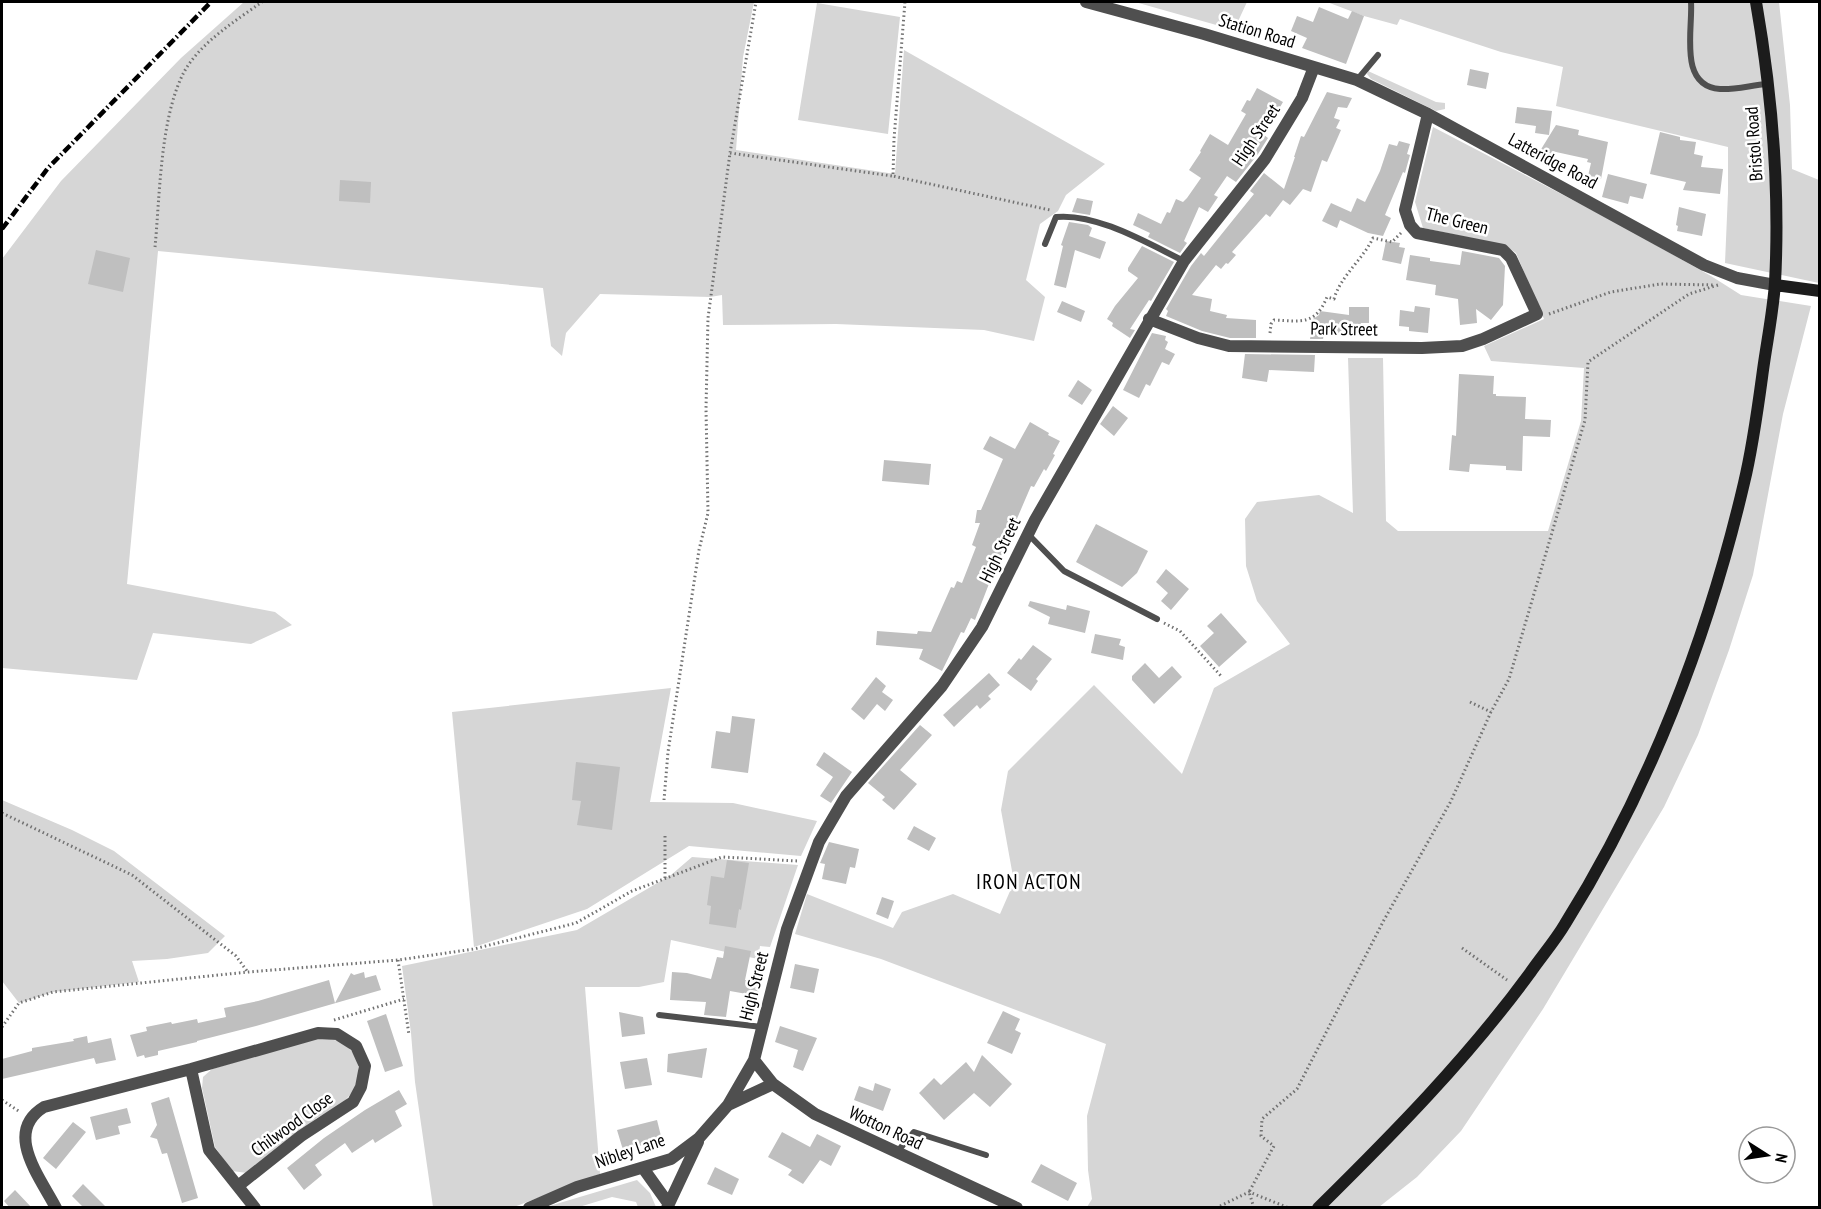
<svg xmlns="http://www.w3.org/2000/svg" width="1821" height="1209" font-family="'PT Sans Narrow',sans-serif">
<rect width="100%" height="100%" fill="#fff"/>
<path fill="#d6d6d6" d="M244,2H754L743,57L736,150L895,174L904,50L1105,164L1066,195L1058,211L1040,224L1026,280L1045,297L1034,341L984,330L836,324L723,325L722,295L710,297L600,294L566,333L562,356L551,346L543,288L158,251L127,584L275,612L292,625L251,644L153,633L137,680L2,668V259L61,181L181,58Z
M1135,2H1247L1234,30Z
M1327,2H1779L1790,105L1792,169L1819,180V283L1725,263L1728,193V147L1556,106L1563,67L1501,52L1400,19L1397,25L1364,16Z
M817,3L900,17L888,134L798,120Z
M1368,71L1436,102L1445,103V109L1436,111L1371,79L1367,74Z
M1433,127L1611,220L1711,276L1741,295L1811,306L1783,414L1753,575L1729,650L1698,735L1664,807L1543,1009L1461,1131L1417,1177L1379,1207H1087L1092,1199L1088,1170L1087,1116L1106,1044L881,959L795,934L807,894L893,928L902,912L953,894L1000,914L1014,882L1001,810L1008,771L1094,685L1182,774L1214,688L1290,644L1257,601L1246,566L1245,519L1257,502L1319,495L1353,513L1348,358H1383L1386,521L1398,531H1548L1581,421L1584,368L1491,361L1484,346L1544,319L1516,253L1505,245L1423,228L1415,202Z
M671,688L650,802L733,803L817,821L801,856L689,846L587,909L474,947L452,712Z
M2,800L72,830L114,851L225,936L208,953L167,959L132,961L139,982L53,992L19,1003L2,981Z
M692,857L798,865L770,947L760,946L758,959L671,940L664,982L639,987H585L600,1174L514,1207H433L415,1082L411,1033L402,966L577,930L671,875Z
M320,1037L343,1042L357,1057L359,1075L355,1089L342,1104L317,1118L247,1173L232,1171L215,1147L202,1088L203,1077L212,1069Z
M637,1180L650,1193L656,1207H638L636,1202L612,1197L579,1207H546Z"/>
<path fill="#bfbfbf" d="M1319,7L1348,19L1352,11L1364,16L1346,64L1302,48L1307,38L1291,31L1297,16L1313,22Z
M1470,69L1489,73L1486,89L1467,85Z
M1257,88L1283,102L1264,135L1268,138L1258,154L1236,182L1227,176L1214,195L1218,197L1208,212L1199,207L1184,241L1187,243L1180,253L1148,237L1150,233L1133,225L1138,213L1161,224L1167,212L1170,213L1176,199L1183,202L1187,198L1201,178L1189,170L1201,152L1200,151L1210,134L1228,145L1246,114L1241,111L1247,100L1250,101Z
M1327,92L1352,98L1347,108L1338,107L1334,118L1340,120L1336,128L1341,130L1327,162L1322,160L1311,192L1303,189L1290,205L1283,200L1270,217L1266,214L1232,252L1236,255L1228,264L1226,263L1221,269L1216,265L1192,295L1212,299L1210,311L1227,315L1226,318L1256,320V338H1230L1202,331L1166,316L1168,311L1166,309L1191,266L1201,253L1204,256L1237,215L1254,194L1250,191L1264,173L1284,189L1295,157H1294L1301,136L1304,137Z
M1517,107L1552,111L1549,135L1535,133L1536,126L1515,123Z
M1556,125L1579,130L1578,135L1608,142L1601,179L1588,176L1591,163L1587,162L1588,159L1556,152L1547,167L1535,159Z
M1660,132L1680,137V140L1696,142L1694,154L1703,156L1701,167L1723,169L1720,194L1683,190L1686,182L1650,174Z
M1399,141L1410,144L1407,154L1410,155L1405,173L1403,172L1385,215L1391,218L1383,236L1368,233L1340,220L1337,228L1322,221L1331,203L1351,212L1357,198L1365,202L1380,171L1389,144L1397,146Z
M1608,174L1647,184L1643,199L1630,196L1628,204L1602,197Z
M340,180L371,182L370,203L339,201Z
M1077,198L1093,201L1090,215L1072,212Z
M1679,207L1706,214L1702,236L1677,231L1678,226L1676,225Z
M1069,222L1088,225L1092,228L1089,236L1106,242L1100,259L1075,250L1066,288L1054,285L1063,246L1061,245Z
M1386,241L1400,243L1399,247L1405,248L1401,264L1382,260Z
M1142,246L1174,262L1151,301L1149,300L1130,329L1135,330L1130,338L1112,326L1113,323L1107,319L1115,306L1138,278L1128,271V268Z
M96,250L130,258L123,292L88,284Z
M1462,251L1499,258L1505,266L1503,305L1491,320L1476,309L1477,323L1460,325L1458,299L1435,295L1436,285L1406,280L1410,255L1430,258V261L1460,265Z
M1062,301L1085,311L1081,322L1057,312Z
M1415,306L1430,308L1428,333L1409,331V327L1399,326L1400,310L1414,312Z
M1349,307H1369V323H1361V330H1354V334H1324L1323,339H1310L1313,319L1319,315L1320,311L1349,315Z
M1152,333L1166,336L1165,340L1168,342L1165,349L1175,354L1169,365L1162,362L1150,386L1146,384L1139,398L1123,390Z
M1245,354L1315,355L1314,372L1269,370L1267,382L1242,378Z
M1459,374L1494,376L1493,394H1496V396L1526,397L1525,419L1551,420L1550,437L1523,436L1522,471L1506,470V466L1470,464L1469,472L1449,470L1452,435L1456,436Z
M1078,380L1092,390L1082,405L1068,396Z
M1113,406L1128,418L1114,436L1100,424Z
M1030,422L1049,433L1048,435L1060,441L1053,454L1055,455L1046,471L1044,469L1034,487L1031,486L1001,556L1004,557L995,577L992,576L975,620L971,618L964,633L961,632L942,671L919,659L923,649L876,645L877,631L917,634L918,631L931,632L951,587L954,588L957,581L962,583L976,547L972,545L980,523H975L977,510H981L1003,459L983,449L990,436L1015,449Z
M884,460L931,464L929,485L882,481Z
M1096,524L1148,551L1137,573L1122,587L1076,562Z
M1166,569L1189,589L1171,610L1161,601L1168,593L1156,582Z
M1030,601L1066,610L1067,605L1090,611L1085,633L1048,624L1050,617L1028,606Z
M1221,613L1247,642L1219,667L1200,646L1214,633L1207,626Z
M1095,634L1121,639L1119,645L1125,647L1123,660L1091,653Z
M1033,645L1052,659L1036,679L1038,681L1031,691L1007,673L1019,658L1021,660Z
M1145,663L1159,678L1172,666L1182,677L1154,704L1132,680V676Z
M989,673L1000,685L988,696L991,699L980,709L977,705L954,727L943,715Z
M876,677L886,686L882,692L893,700L885,711L877,704L864,720L851,709Z
M732,716L755,719L748,773L711,768L716,731L730,733Z
M920,725L932,735L900,770L917,784L894,810L882,800L885,797L868,783Z
M824,752L852,772L831,803L820,796L833,777L816,765Z
M576,762L620,767L612,830L577,825L581,801L572,800Z
M914,826L936,838L929,851L907,839Z
M829,842L859,849L855,868L850,867L846,884L822,879L825,864L820,863Z
M727,860L749,863L741,910L739,909L736,928L709,924L711,906L707,905L711,876L724,878Z
M882,897L894,901L888,919L876,914Z
M725,946L751,951L745,980L760,983L758,996L730,991L726,1017L704,1015L706,1002L670,1000L672,972L687,973L711,979L717,957L723,958Z
M795,964L819,969L814,993L790,988Z
M364,972L365,978L376,975L381,990L256,1026L197,1041V1042L158,1051V1055L145,1058L144,1055L137,1057L130,1035L147,1031L146,1027L171,1022L172,1024L197,1019L198,1023L226,1017L224,1008L258,1001L329,980L335,1003L351,973L354,975Z
M1003,1011L1020,1019L1015,1030L1021,1033L1012,1054L987,1043Z
M619,1012L643,1017L645,1034L622,1037Z
M386,1014L403,1066L385,1072L367,1021Z
M780,1026L817,1038L803,1071L793,1067L798,1050L775,1042Z
M87,1036L88,1043L111,1038L116,1060L96,1064L94,1058L2,1079V1059L32,1051V1048L74,1041L73,1039Z
M707,1048L702,1078L667,1072L668,1054Z
M982,1055L1012,1084L990,1107L974,1093L944,1120L919,1093L934,1078L941,1085L966,1062L974,1072Z
M647,1058L652,1085L625,1089L620,1062Z
M875,1083L891,1089L883,1111L854,1100L859,1086L873,1091Z
M399,1090L407,1104L395,1111L402,1126L375,1143L373,1139L352,1153L345,1143L315,1165L322,1175L304,1190L287,1168L324,1138L365,1110Z
M169,1097L198,1198L182,1203L167,1153L162,1154L157,1139L150,1137L157,1125L151,1103Z
M127,1108L131,1123L118,1126L120,1134L96,1140L90,1117Z
M657,1120L662,1140L623,1150L617,1130Z
M73,1122L86,1132L56,1169L43,1158Z
M782,1132L810,1147L817,1134L841,1146L831,1166L820,1160L803,1184L788,1175L792,1170L768,1157Z
M1041,1164L1077,1183L1068,1201L1031,1182Z
M715,1167L739,1179L732,1195L707,1184Z
M83,1184L107,1208H84L72,1196Z
M15,1190L32,1208H10L4,1201Z"/>
<g fill="none" stroke-linecap="round" stroke-linejoin="round">
<path stroke="#717171" stroke-width="3" stroke-dasharray="1.5 3" stroke-linecap="butt" d="M905,2L894,139L893,176L1050,210
M730,153L892,176
M155,247C160,195 160,118 184,72C200,43 235,21 262,2
M1549,314L1611,292L1660,284L1715,285
M1270,333L1271,324L1274,320C1301,321 1315,326 1327,297L1334,299C1340,277 1363,259 1373,238L1392,242L1401,233
M1164,623L1180,631L1222,677
M1470,702L1491,712
M664,800L668,752L699,550L708,513L706,409L708,318L730,153L756,2
M2,813L132,875L236,956L247,971
M665,836V879
M1462,948L1507,980
M398,960L409,1035
M334,1020L404,999
M2,1027L19,1003L53,992L248,972L398,960L474,949L576,923L632,891L722,857L798,861
M2,1100L20,1112
M1216,1208L1249,1192L1289,1208
M1254,1208L1249,1192L1274,1146L1261,1136L1262,1119L1297,1089L1384,920L1451,801L1491,712L1509,679L1585,420L1588,362L1689,294L1718,285"/>
<path stroke="#4f4f4f" stroke-width="6" d="M1691,2C1693,30 1678,86 1720,89C1735,90 1752,85 1767,84
M1357,80L1378,55
M1045,244L1056,217C1097,213 1147,243 1184,261
M1027,533L1064,571L1157,619
M659,1015L762,1027
M897,1152L914,1132L986,1155"/>
<path stroke="#4f4f4f" stroke-width="12" d="M1086,2L1204,34L1357,80L1428,114L1704,265L1737,278L1775,285
M1149,319L1198,338L1229,346L1422,348L1462,346L1483,339L1537,314L1511,258L1503,250L1417,233L1410,225L1405,210L1428,114
M754,1060L773,1084L815,1114L1017,1208
M191,1069L209,1150L255,1208
M728,1105L773,1084
M643,1168L668,1203
M56,1208C40,1177 3,1132 44,1107L191,1069L318,1033L337,1034L356,1046L365,1066L361,1087L353,1102L301,1136L238,1186
M529,1208L577,1187L671,1159L699,1138L728,1105L754,1060L787,929L819,842L846,796L942,686L982,627L1035,520L1184,261L1265,159L1302,98L1314,67
M667,1208L698,1142"/>
<path stroke="#1c1c1c" stroke-width="12" d="M1775,285L1820,291
M1318,1208C1393,1134 1467,1059 1530,973C1541,957 1555,941 1565,924C1649,790 1708,637 1744,483C1753,446 1758,407 1763,370C1767,341 1773,312 1775,283C1780,189 1772,94 1756,2"/>
<path stroke="#000" stroke-width="4.5" stroke-dasharray="9 3 1.5 3" stroke-linecap="butt" d="M2,229L48,168L211,2"/>
</g>
<g text-anchor="middle" stroke-width="5" stroke-linejoin="round" paint-order="stroke">
<g font-size="18" fill="#000" stroke="#fff">
<text transform="translate(1257 31) rotate(17)" y="6">Station Road</text>
<text transform="translate(1256 135) rotate(-56)" y="6">High Street</text>
<text transform="translate(1754 144) rotate(-94)" y="6">Bristol Road</text>
<text transform="translate(1553 161) rotate(28)" y="6">Latteridge Road</text>
<text transform="translate(1457 221) rotate(14)" y="6">The Green</text>
<text transform="translate(1344 329) rotate(1)" y="6">Park Street</text>
<text transform="translate(1000 550) rotate(-64)" y="6">High Street</text>
<text transform="translate(754 986) rotate(-76)" y="6">High Street</text>
<text transform="translate(292 1124) rotate(-36)" y="6">Chilwood Close</text>
<text transform="translate(886 1128) rotate(25)" y="6">Wotton Road</text>
<text transform="translate(630 1151) rotate(-19)" y="6">Nibley Lane</text>
</g>
<g font-size="21" letter-spacing="1.5" fill="#000" stroke="#fff">
<text x="1029" y="889">IRON ACTON</text>
</g>
</g>
<rect width="1821" height="1209" fill="none" stroke="#000000" stroke-width="6"/>
<g transform="translate(1767 1155) rotate(102)"><circle r="28" fill="#ffffff" stroke="#999999" stroke-width="1.5"/>
<path d="M0-4.5L10 22L0 15L-10 22Z" fill="#000000"/>
<text y="-9" font-size="16" font-weight="bold" text-anchor="middle" fill="#000000">N</text>
</g>
</svg>
